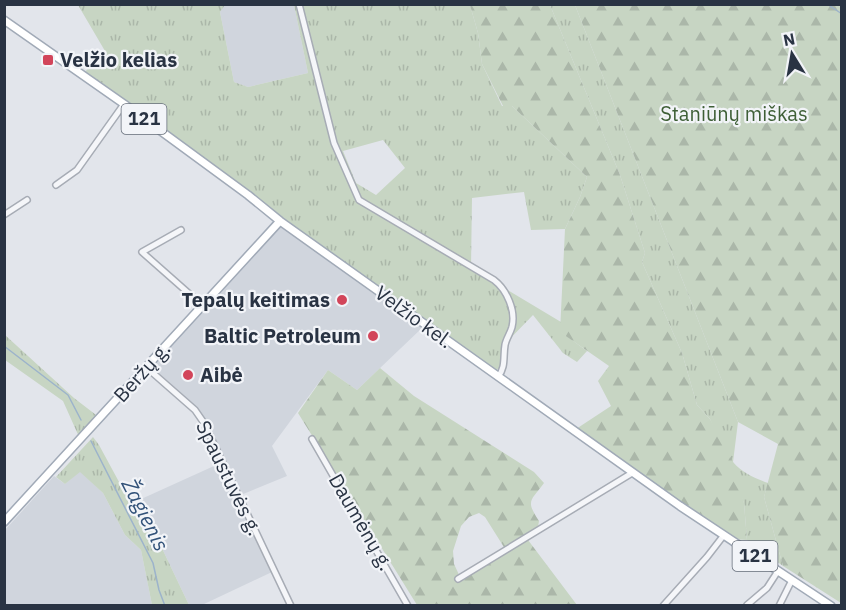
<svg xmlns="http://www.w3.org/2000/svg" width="846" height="610" font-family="'IBM Plex Sans',sans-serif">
<defs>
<pattern id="grass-tufts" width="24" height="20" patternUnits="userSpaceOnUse" patternTransform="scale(1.5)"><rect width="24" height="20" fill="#c7d5c3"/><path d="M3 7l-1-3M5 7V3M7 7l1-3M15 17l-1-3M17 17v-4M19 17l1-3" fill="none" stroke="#abb7a9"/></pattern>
<pattern id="forest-firs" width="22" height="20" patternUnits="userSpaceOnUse" patternTransform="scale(1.5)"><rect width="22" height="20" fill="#c7d5c3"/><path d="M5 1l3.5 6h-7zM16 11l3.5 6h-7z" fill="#abb7a9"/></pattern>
</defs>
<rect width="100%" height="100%" fill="#e2e5eb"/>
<path fill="#d0d5dd" d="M252,4L294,5L308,73L248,87L234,82L220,12L223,5H241L243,6Z
M280,221L422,323V328L357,390L328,370L272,446L287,476L236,497L272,572L202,605H189L139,500L225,461L206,421L195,408L151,368L195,313Z
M80,471L103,493L125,535L141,550L152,605L5,606V530L54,476L65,484Z"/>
<path fill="url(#grass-tufts)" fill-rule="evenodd" d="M78,5H225L220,12L234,82L248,87L308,73L294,5H470L478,33L482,64L502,106H512L587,177L580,197L565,229L531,230L524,192L472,198L471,268L561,322V332L587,351L577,362L563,353L533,315L503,346L502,365L496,371L498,377L82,75L105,51ZM383,140L405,168L376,195L356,183L343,151Z
M550,5H575L738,422L733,462C742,473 755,478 768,483L764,497L783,566L747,540L744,503L710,419L697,405L682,353L642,262L645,253L620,175Z
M5,335L74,398L100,418L80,439L63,401L5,360Z
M93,437L99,445L131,504L139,500L189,605H152L141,550L125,535L103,493L80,472L65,484L56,477Z"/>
<path fill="url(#forest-firs)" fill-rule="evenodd" d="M470,5H550L620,175L645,253L642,262L682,353L697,405L710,419L733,462L744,503L747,540L729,539L573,431L611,406L598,381L609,366L560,332L565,229L580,197L587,177L512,106H503L482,64L478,33Z
M575,5H841V603L783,566L764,497L778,444L738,422Z
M380,368L414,396L534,472L544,483C531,501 525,500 539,521L538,527L525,536L577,605H417L298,413L328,370L357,390ZM479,513L485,517L507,552L461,579L454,564L453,551L461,526L469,517Z"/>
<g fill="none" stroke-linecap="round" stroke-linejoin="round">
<path stroke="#9cb3cb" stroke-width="1.5" d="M827,4L842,14
M4,346L68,395L81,420
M91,441L153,563L159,590L165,606"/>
<g stroke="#a7acb5" stroke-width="8">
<path id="minor" d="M299,4L334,143L359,200L494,280C507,290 516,311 512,327C510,334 506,339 505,345C503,357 506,367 498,377
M56,185L77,170L124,104
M4,215L27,200
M181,230L142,252L202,305
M146,367L195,410L204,423L291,606
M312,439L408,606
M458,579L632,473
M747,605L767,588L778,571
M663,606L707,557L724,535
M779,606L792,580"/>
</g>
<g stroke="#a1aab7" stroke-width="10">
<path id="major" d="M4,20L124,104L248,195L280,221L680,506L831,606
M4,522L280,221"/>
</g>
<use href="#minor" stroke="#f5f6f9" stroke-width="5"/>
<use href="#major" stroke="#fff" stroke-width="7"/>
</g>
<g fill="#d2455a" stroke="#f2f4f8" stroke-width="2">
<rect x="42" y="54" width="12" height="12" rx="3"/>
<circle cx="342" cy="300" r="6"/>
<circle cx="373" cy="336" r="6"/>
<circle cx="188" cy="375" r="6"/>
</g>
<g text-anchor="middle" stroke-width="4.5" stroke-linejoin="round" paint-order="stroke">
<g fill="#f2f4f8" stroke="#656d79" stroke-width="1.5">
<rect x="121.5" y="104" width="45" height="30" rx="4.5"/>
<rect x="732.5" y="541" width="45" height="30" rx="4.5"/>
</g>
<g font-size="18" font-weight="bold" fill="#293343">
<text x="144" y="125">121</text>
<text x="755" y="562">121</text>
</g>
<g font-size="20" font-weight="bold" fill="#293343" stroke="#f2f4f8" text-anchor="start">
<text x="60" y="67">Velžio kelias</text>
<text x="330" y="307" text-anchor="end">Tepalų keitimas</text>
<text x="361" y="343" text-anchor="end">Baltic Petroleum</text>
<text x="200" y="382">Aibė</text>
</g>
<g font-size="20" fill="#3e5f36" stroke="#f2f4f8">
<text x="734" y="121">Staniūnų miškas</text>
</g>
<g font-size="20" fill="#293343" stroke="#f2f4f8">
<text transform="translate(414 317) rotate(36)" y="7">Velžio kel.</text>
<text transform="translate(142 372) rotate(-48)" y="7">Beržų g.</text>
<text transform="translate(229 478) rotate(64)" y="7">Spaustuvės g.</text>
<text transform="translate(361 522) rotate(60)" y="7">Daumėnų g.</text>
</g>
<g font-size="21" font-style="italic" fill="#325279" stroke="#f2f4f8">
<text transform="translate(145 515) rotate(63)" y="7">Žagienis</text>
</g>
</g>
<rect width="846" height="610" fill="none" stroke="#293343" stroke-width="12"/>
<g transform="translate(792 54) rotate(349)" stroke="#f2f4f8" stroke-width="4.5" paint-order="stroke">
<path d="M0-4.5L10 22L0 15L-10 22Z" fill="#293343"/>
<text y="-9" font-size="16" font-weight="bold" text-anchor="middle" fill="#293343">N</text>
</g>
</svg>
